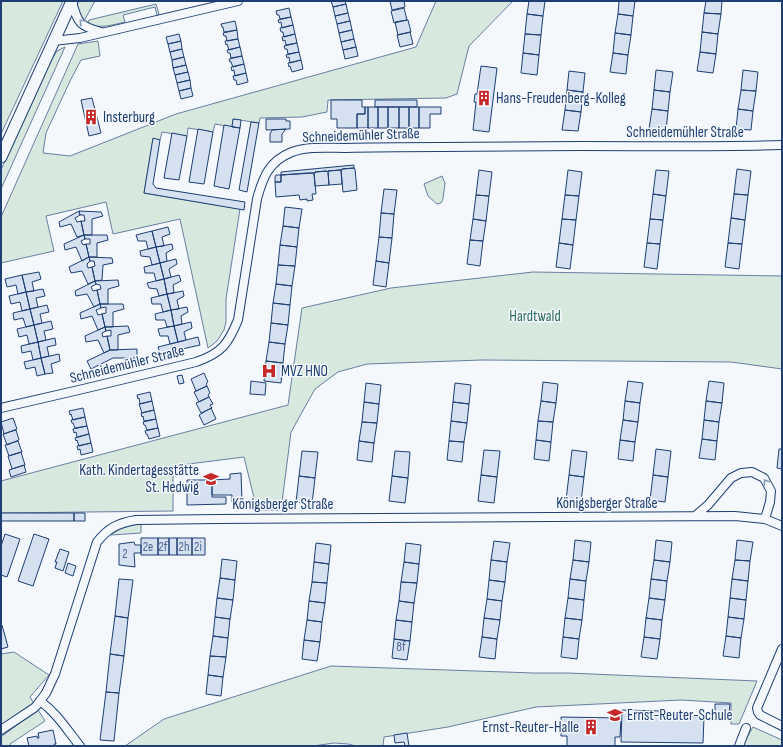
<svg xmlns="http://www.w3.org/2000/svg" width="783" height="747" font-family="'Sofia Sans Condensed',sans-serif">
<rect width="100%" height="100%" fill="#f4f7fb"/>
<path fill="#d7e8df" stroke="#687fa3" d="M1,1H63L1,134Z
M78,1H95L84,21L77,10Z
M436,1H513L469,46L457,94L446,98L328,100L327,112L302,117L260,118L259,123L233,119L232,127L215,124L213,132L188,128L187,136L162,132L160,140L153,139L144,193L240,209L226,299V322L224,330L217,341L208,348L180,219L113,234L106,202L46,216L54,251L1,263V217L78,44L98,41L100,56L81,60L70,81L46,133L43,153L70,156L176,114L416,47Z
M156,4L159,14L157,15L155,7L123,15L125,22C112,25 100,29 88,24L89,20Z
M65,47L1,189V170L4,163L51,60L57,51Z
M442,176L445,183L443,199L441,203L437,204L428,196L424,184Z
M533,272L782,276V369L731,362L482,360L367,364L338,372L315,389L291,432L281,510H257L244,457L173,466V511L1,513V481L288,405L302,308L391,288Z
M141,524V533L111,535C120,528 130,525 141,524Z
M14,652L49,675L30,697L45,721L10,744L12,746H1V737L37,710L33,704L1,725V654Z
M331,666L534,673H568L757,681L739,724H731V703L681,700L536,707L448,727L384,737L383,746H356L348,744L334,743L313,746H125L164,719Z
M753,727L782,740V746H742Z"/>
<path fill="#d5e0f0" stroke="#1d3f73" d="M331,1H345L346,4L333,7Z
M390,1H404L405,7L392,10Z
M529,1H545L543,16L527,14Z
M619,1H635L633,16L618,14Z
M706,1H722L721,14L704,13Z
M346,4L348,13L335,16L333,7Z
M289,8L291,17L280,19L279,15H277L276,11Z
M404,8L407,20L394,23L391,11Z
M348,13L350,21L337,24L335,16Z
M704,13L721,14L718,34L702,32Z
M527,14L543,16L541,35L525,34Z
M618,14L633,16L631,35L615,33Z
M291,17L293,25L282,28L281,22L279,23L278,20Z
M407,20H408L411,32L398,35L395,22Z
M235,21L237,30L224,32L223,27H222L221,24Z
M350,21L352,30L339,33L337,24Z
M293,25L295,34L284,37L283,32H281L280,28Z
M237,30L238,39L227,41L226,36H224L223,33Z
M352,30L354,39L341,42L339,33Z
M410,32L413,44L400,47L397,35Z
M702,32L718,34L716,54L700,52Z
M615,33L631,35L628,55L613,53Z
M179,34L181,41L168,44L166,37Z
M295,34L297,43L286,45L285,40L283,41L282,37Z
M525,34L541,35L539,55L523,53Z
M238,39L240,47L229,50L227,44L226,45L225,41Z
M354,39L356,47L343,50L341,42Z
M181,41L182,49L170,52L168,44Z
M297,43L299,52L288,54L287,49H285L284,46Z
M240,47L242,56L231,58L230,53H228L227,50Z
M356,47L358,56L345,59L343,50Z
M182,49L184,57L172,60L170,52Z
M299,52L301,60L290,63L289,57L287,58L286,55Z
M700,52L716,54L713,73L697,71Z
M523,53L539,55L537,75L521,73Z
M613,53L628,55L626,74L610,72Z
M242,56L244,64L233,67L231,62H230L229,59Z
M184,57L186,65L173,68L172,60Z
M301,60L303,69L292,72L290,66L289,67L288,63Z
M244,64L246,73L235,76L234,70L232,71L231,67Z
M186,65L188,72L175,75L173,68Z
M481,66L497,68L489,132L473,130L476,102H474L475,94H477Z
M656,70L673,72L670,92L654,90Z
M743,70L758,72L756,91L741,90Z
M569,71L585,73L583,92L567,90Z
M188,72L190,80L177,83L175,75Z
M246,73L248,82L237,85L236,80H234L233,76Z
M190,80L191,88L179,91L177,83Z
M191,88L193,96L181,99L179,91Z
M567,90L583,92L581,112L565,110Z
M654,90L670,92L668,111L652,109Z
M741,90L756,91L753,111L738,109Z
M92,98L101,133L89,136L81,100Z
M331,100H362V107H365V114H357V128H337V119H331Z
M375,100H417V107H375Z
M365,107H368V128H357V114H365Z
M368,107H378V128H368Z
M378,107H388V128H378Z
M388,107H399V128H388Z
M399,107H409V128H399Z
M409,107H419V128H409Z
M419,107H441V114H430V128H419Z
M652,109L668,111L666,131L649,129Z
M738,109L753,111L751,130L736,129Z
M565,110L581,112L578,131L562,130Z
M233,119L241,120L240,128L232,127Z
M266,119H286V121H290V129L266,130Z
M251,122L259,123L247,192L239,190Z
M224,125L240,128L229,189L214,186Z
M198,129L213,132L204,184L189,182Z
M286,129L282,134V142H270V134L272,130Z
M172,133L187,136L179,180L164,178Z
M153,138L160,140L153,184L156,188L245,202L244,210L144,193Z
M354,165V168L342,169L341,170H340L328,171V172L327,171L315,172V173H314L281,175V172Z
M354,168L355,169L357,190L343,192L341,170L342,169Z
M737,169L751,171L748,195L734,194Z
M340,170H341L342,184L329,185L328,172V171Z
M479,170L492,172L489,196L476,195Z
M568,170L582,172L579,196L565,195Z
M656,170L669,171L666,196L653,194Z
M327,171L328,172L329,185L315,186L314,173H315V172Z
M307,173H314L316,194H312L313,200L307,201V199L300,200L299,195L276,197L275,182H281V175Z
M276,175H281V182H275V177Z
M384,189L397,190L394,214L381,213Z
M653,194L666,196L663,220L650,219Z
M734,194L748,195L745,220L731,218Z
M476,195L489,196L486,221L473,219Z
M565,195L579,196L576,220L562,219Z
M285,207L302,209L299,228L283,226Z
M79,211L101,212L103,216L92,219V235H84L81,221H85L84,215H80Z
M79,211L80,215L75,218L77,222L81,221L84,235L77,237L71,224L60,227L59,222Z
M381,213L394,214L392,238L379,237Z
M731,218L745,220L742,244L728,243Z
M473,219L486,221L483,241L470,240Z
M562,219L576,220L573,245L559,243Z
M650,219L663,220L660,244L647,243Z
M283,226L299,228L297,247L280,245Z
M168,227L170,234L162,237L164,246L156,247L152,231Z
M152,231L156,247L148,249L146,241H138L136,235Z
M84,235L85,239L81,241L83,245L86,244L89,257L82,261L76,247L65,250L64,244Z
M84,235H107L108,240L97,243V257H89L86,244H90V239H85Z
M379,237L392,238L389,263L376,261Z
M470,240L483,241L480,266L467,264Z
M559,243L573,245L570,269L556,267Z
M647,243L660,244L657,269L644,267Z
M728,243L742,244L739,269L725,267Z
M172,244L173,249L166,253L167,261L160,263L156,247Z
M280,245L297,247L295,266L278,265Z
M156,247L160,263L152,265L150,257L141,256L140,251Z
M89,257L112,258L113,263L103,265L102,280L95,281L92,267L95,266L94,261H90Z
M89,257L90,261L87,264L88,268L92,267L95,281L88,284L82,271L71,273L69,267Z
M176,259L177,264L169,269L171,277L164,279L160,263Z
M376,261L389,263L386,287L373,285Z
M160,263L164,279L156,281L154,273H145L144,267Z
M278,265L295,266L292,286L276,284Z
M39,272L41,279L32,282L34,291L26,292L22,275Z
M22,275L26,292L18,294L16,285L7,287L5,279Z
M179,275L181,281L173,285L174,293L167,294L164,279Z
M164,279L167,294L159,296L157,289L149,288L147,283Z
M118,280L119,286L108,289V304H100L97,290L101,289L100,285L96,284L95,281Z
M95,281L96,284L91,287L93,291L97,290L100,304L94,307L87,294L76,296L75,291Z
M276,284L292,286L290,305L273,303Z
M43,289L45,296L36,298L38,307L30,309L26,292Z
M183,291L184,296L177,300L179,309L171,310L167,294Z
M26,292L30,309L22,311L20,302L11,304L9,296Z
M167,294L171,310L163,312L161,304H152L151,298Z
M273,303L290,305L288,325L271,323Z
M100,304H123L124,309L113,312V327H105L102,314L106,313V307L101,308Z
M100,304L101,308L96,310L98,315L102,314L105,327L98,330L92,316L81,319L80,313Z
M47,305L49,312L40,314L42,323L34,325L30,309Z
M187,307L188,312L181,316L182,324L174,326L171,310Z
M30,309L34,325L26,327L23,318L14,320L13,313Z
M171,310L174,326L167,327L165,320H156L155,314Z
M51,321L53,329L44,331L46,340L38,342L34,325Z
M191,322L192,328L184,332L186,340L178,342L174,326Z
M271,323L288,325L285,344L269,342Z
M34,325L38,342L29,344L27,335L19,337L17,329Z
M128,326L130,332L118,335V350H110L107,336H111V330L106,331L105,327Z
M174,326L178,342L170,344L168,336H160L158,329Z
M105,327L106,331L102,333L103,337L107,336L110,350L104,353L98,340L86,342L85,336Z
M198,337L200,345L160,354L158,347Z
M55,338L56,345L47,347L49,356L41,358L38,342Z
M38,342L41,358L33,360L31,351L22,353L21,346Z
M269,342L285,344L283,363L266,361Z
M137,349V358H113L91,369L87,361L110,350Z
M59,354L60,361L51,364L53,373L45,374L41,358Z
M41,358L45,374L37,376L35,367L26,369L24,362Z
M266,361L283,363L281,383L264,381Z
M204,373L208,382L206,384L207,386L196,391L191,379Z
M182,375L184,383L179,384L177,376Z
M251,381L266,383L265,395L250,394Z
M628,381L643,383L640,403L625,401Z
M709,381L724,383L722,403L706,401Z
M543,382L558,384L556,403L541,401Z
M366,383L381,385L379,404L364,402Z
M455,383L471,385L469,404L453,402Z
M207,386L210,393L208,395L209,397L199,402L194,392Z
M150,392L152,401L140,404L139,398L138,399L137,395Z
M209,397L213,404L210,405L212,408L201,413L196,403Z
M152,401L154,410L142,413L139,404Z
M541,401L556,403L553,422L538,421Z
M625,401L640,403L638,422L623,420Z
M706,401L722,403L719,422L704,420Z
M364,402L379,404L377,423L362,422Z
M453,402L469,404L467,423L451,421Z
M83,408L85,417L73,420L71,414L70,415L69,411Z
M211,408L216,419L204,425L199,415Z
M154,410L156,419L144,421L143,416L142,417L141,413Z
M85,417L87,426L75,428L73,423H72L71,420Z
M13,418L17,429L4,434L1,422Z
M156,419L158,428L147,430L145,425H144L143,422Z
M623,420L638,422L635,442L620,440Z
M704,420L719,422L717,441L702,439Z
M451,421L467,423L464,442L449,441Z
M538,421L553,422L551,442L536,440Z
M362,422L377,423L374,443L359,441Z
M87,426L89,434L77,437L76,432L74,433L73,429Z
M158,428L160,436L149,439L147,434H146L145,431Z
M16,430L19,440L7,445L3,434Z
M89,434L91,443L79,446L77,440L76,441L75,438Z
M702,439L717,441L715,460L699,458Z
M536,440L551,442L549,461L534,459Z
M620,440L635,442L633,461L618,459Z
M18,441L22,452L9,456L5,445Z
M359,441L374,443L372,462L357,460Z
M449,441L464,442L462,462L447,460Z
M91,443L93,452L81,455L80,449L78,450L77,446Z
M656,449L671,451L668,477L653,475Z
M779,449H782V469L777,468Z
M484,450L500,451L497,477L481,475Z
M572,450L587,452L584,477L569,475Z
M302,451L318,452L315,478L299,476Z
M395,451L410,452L408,478L392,476Z
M21,452L25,465L12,469L8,456Z
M24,465L26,472L11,477L9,470Z
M241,473L242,502H232V495H212V480L230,479V474Z
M481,475L497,477L494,503L478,501Z
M569,475L584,477L581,502L566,500Z
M653,475L668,477L665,502L650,500Z
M299,476L315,478L312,504L296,502Z
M392,476L408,478L405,503L389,501Z
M187,480H212V497H226V504L187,505Z
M1,513H74V521H1Z
M74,513H85V521H74Z
M5,534L20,539L7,577L1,575V546Z
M34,534L49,539L33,586L18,581Z
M141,538H158V555H141Z
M158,538H169V555H158Z
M169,538H177V555H169Z
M177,538H192V555H177Z
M192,538H205V555H192Z
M575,540L591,542L589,562L573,560Z
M656,540L672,542L670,562L654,560Z
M737,540L753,542L750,561L735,560Z
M494,541L510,543L507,562L491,560Z
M134,542L135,545H141V553H134L135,567L119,565V544Z
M316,543L331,545L329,564L314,562Z
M406,543L421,545L419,564L404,562Z
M60,549L69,552L63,571L55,568L57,562H55Z
M222,559L237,561L235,580L220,578Z
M491,560L507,562L505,582L489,580Z
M573,560L589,562L586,581L570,579Z
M654,560L670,562L667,581L651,579Z
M735,560L750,561L748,581L732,579Z
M314,562L329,564L327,583L312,582Z
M404,562L419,564L417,583L401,582Z
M68,563L76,566L73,576L65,573Z
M220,578L235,580L233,600L217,598Z
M119,579L133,580L128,618L115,616Z
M570,579L586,581L584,600L568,598Z
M651,579L667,581L665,600L649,598Z
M732,579L748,581L746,600L730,598Z
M489,580L505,582L502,601L487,599Z
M312,582L327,583L325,603L309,601Z
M401,582L417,583L414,603L399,601Z
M217,598L233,600L230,619L215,617Z
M568,598L584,600L582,620L565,618Z
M649,598L665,600L662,620L646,618Z
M730,598L746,600L744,619L728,617Z
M487,599L502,601L500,620L484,618Z
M309,601L325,603L322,622L307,620Z
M399,601L414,603L412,622L396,620Z
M115,616L128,618L124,656L110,654Z
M215,617L230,619L228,638L213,636Z
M728,617L744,619L741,638L726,636Z
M484,618L500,620L497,639L482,637Z
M565,618L582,620L579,639L563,637Z
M646,618L662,620L660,639L644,637Z
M307,620L322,622L320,642L304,640Z
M396,620L412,622L410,641L394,639Z
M1,625H2L8,647L1,649Z
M213,636L228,638L226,657L210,656Z
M726,636L741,638L739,658L723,656Z
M482,637L497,639L495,659L479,657Z
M563,637L579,639L577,659L561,657Z
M644,637L660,639L657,659L641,657Z
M394,639L410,641L407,660L392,658Z
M304,640L320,642L317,661L302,659Z
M110,654L124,656L119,693L106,692Z
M210,656L226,657L223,677L208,675Z
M208,675L223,677L221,696L206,694Z
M106,692L119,693L114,741L100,740Z
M715,704H730L729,717H715Z
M622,710L662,711V716L704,717L703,743L621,742Z
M561,717L621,718L620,737H615V746H567V736H561Z
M53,730L56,744H54L55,746H29L27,738L37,736V738H39L38,733Z
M407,733L409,746H405L404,742L395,743L394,735Z"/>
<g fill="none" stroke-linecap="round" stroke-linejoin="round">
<g stroke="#1d3f73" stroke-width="10">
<path id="street" d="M72,2C78,23 79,26 101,32
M53,41L80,38L238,1
M1,408L83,389L196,362C222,353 228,344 238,320L257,199C263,177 269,161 292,152C308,146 328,148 346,148C377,147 408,147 440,147C487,147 535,146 582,146C649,146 715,147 782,145
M695,516L708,505L731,478L741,473L752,472L764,478L771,491L770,502L765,519
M782,649L757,708L758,712L760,715L782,726
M40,701C57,713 67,730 80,746
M1,730L34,708L37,705L46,693L55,674L97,542C108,528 118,523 136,520L219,519L735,516L765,519L782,526
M739,746L746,728"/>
</g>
<g stroke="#1d3f73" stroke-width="13">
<path id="secondary" d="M1,157L72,1"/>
</g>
<use href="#street" stroke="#f4f7fb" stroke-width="8"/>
<use href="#secondary" stroke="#f4f7fb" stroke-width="11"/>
</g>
<defs><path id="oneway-chevron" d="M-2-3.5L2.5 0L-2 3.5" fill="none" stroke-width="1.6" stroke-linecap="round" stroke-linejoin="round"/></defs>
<g stroke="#889bb7">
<use href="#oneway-chevron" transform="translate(82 22) rotate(-134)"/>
<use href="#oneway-chevron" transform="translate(766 482) rotate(-123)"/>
</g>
<defs>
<g id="building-bare" transform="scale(1.2)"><path d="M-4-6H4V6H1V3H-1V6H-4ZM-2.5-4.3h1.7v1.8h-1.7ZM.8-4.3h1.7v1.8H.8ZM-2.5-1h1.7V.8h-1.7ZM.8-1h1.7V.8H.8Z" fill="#c62828" stroke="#f4f7fb" stroke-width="2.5" paint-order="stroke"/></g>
<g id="hospital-bare" transform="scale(1.2)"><path d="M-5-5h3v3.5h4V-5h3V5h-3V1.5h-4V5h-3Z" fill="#c62828" stroke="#f4f7fb" stroke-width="2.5" paint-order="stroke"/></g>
<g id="school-bare" transform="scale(1.2)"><path d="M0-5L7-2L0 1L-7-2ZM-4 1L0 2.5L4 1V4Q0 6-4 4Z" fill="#c62828" stroke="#f4f7fb" stroke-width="2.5" paint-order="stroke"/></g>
</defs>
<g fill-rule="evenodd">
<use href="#building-bare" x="484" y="98"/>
<use href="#building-bare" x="91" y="117"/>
<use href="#hospital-bare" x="269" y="371"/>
<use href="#school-bare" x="211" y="479"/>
<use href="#school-bare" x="615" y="715"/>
<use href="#building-bare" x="591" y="727"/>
</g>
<g text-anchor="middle" stroke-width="3" stroke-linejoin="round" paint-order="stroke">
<g font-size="13" fill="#4b6792">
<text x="148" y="551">2e</text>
<text x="163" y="551">2f</text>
<text x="184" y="551">2h</text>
<text x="198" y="551">2i</text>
<text x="125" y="558">2</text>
<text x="401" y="651">8f</text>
</g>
<g font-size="15" fill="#1d3f73" stroke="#f4f7fb" text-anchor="start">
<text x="496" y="103">Hans-Freudenberg-Kolleg</text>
<text x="103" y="122">Insterburg</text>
<text x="281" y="376">MVZ HNO</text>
<text x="199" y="475" text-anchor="end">Kath. Kindertagesstätte<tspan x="199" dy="17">St. Hedwig</tspan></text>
<text x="627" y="720">Ernst-Reuter-Schule</text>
<text x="579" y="732" text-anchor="end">Ernst-Reuter-Halle</text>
</g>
<g font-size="15" fill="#1d3f73" stroke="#f4f7fb">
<text x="685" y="137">Schneidemühler Straße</text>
<text transform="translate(361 135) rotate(-2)" y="5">Schneidemühler Straße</text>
<text transform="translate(127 364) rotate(-14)" y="5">Schneidemühler Straße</text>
<text x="607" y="508">Königsberger Straße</text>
<text x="283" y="509">Königsberger Straße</text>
</g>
<g font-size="15" fill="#2c6c60" stroke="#f4f7fb">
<text x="535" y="321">Hardtwald</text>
</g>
</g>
<rect width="783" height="747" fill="none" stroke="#1d3f73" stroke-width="4"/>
</svg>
